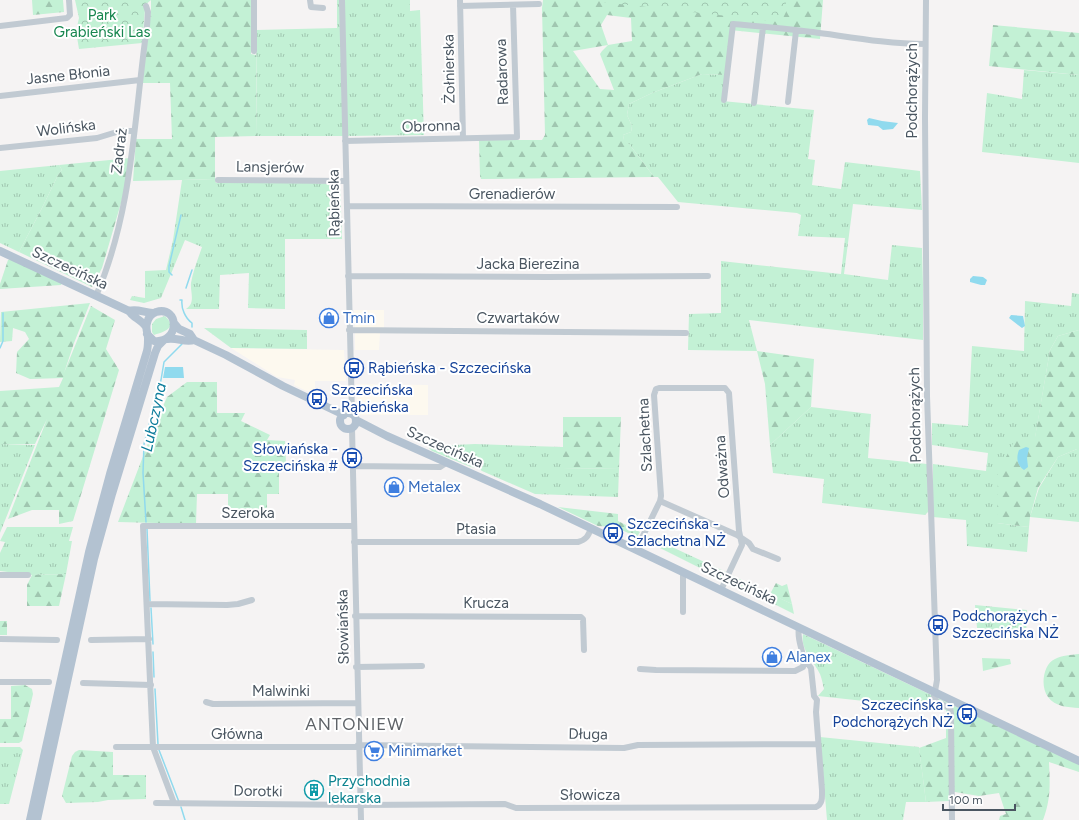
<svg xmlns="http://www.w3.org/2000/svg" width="1079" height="820" font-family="Figtree,sans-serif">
<defs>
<pattern id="grass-tufts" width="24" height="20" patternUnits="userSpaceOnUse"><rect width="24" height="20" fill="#c3f1d5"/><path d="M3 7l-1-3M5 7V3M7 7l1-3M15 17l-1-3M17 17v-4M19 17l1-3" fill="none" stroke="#a0c6b0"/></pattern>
<pattern id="forest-firs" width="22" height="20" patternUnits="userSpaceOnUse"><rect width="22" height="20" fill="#c3f1d5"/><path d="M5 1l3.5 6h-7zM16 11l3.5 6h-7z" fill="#a0c6b0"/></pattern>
<pattern id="park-crowns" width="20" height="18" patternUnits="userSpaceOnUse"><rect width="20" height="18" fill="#c3f1d5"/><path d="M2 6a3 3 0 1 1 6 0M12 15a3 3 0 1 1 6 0" fill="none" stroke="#a0c6b0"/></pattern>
</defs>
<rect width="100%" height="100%" fill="#f5f3f3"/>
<path fill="#fdf9ef" d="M354,310H384V329L355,328Z
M355,333H380L379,350H355Z
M231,348L344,350L346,381H315V395L294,385L295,380L277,377Z
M356,384L428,385V415H357Z
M367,748H394V758H367Z"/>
<path fill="url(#grass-tufts)" d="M337,0H340L343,136H257L256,30L337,28Z
M344,0H410V11L420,10L424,135L347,136Z
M1024,70L1079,75V163L982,152L987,93L1022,99Z
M702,74L725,75L722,101L814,110L808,159L815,160L812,185L841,189L845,162L920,171L922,210L853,204L844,274L888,280L892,245L922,248L923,285V340L749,320L757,351L688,350L689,314L721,313V261L841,274L845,238L798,236L801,215L797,213L678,202L658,177H654L630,145L624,141L623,135L631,132L632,126L627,115L629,104L652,93Z
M59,165L62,170L58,175L42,208L19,252L0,243V171Z
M215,179L216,183L284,182L340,184L342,239H285V309L248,308L249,273L220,275L219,309H186C196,303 190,292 191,283C193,271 198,259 202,247L185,240L161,298L144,303L130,300L132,296L145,298V271L166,270L173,240L182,180Z
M1072,293L1079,294V330L1058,336L1050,350L1035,438L997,523L1029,527L1027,552L967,546L966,520L933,517V464L986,471L988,453L932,445V423L968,426L972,346L1024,351L1025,301L1071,306Z
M165,316C178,328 164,332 154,335L152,332V324L156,319Z
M204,328L307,330V349L231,348Z
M811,407L871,414L868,458L927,464L929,511L925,515L822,503L824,479L773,473L770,445Z
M0,444L35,445L0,533Z
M475,444L563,447V468L619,469L618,497L535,494L482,471L478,468L471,467L432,451L429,448L432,446Z
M1077,449H1079V522L1030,517L1039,488L1058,457Z
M7,527H73L69,541H72L66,574L32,575L0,571V553L5,542L0,541Z
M646,535L726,572L722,579L644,540Z
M731,575L792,604L794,614L728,581Z
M975,605L1027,610L1026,639H978Z
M803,634L946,702L947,710L818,696L824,689C823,685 822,679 820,674C814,661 800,650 803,634Z
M820,737L919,747L926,802H906L903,820H827Z
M0,747H20L23,750L9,804H0Z"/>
<path fill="url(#forest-firs)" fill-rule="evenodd" d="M32,0H63L64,12L33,15Z
M151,0H251V54L256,55L257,136L215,137V179L182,180L133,181L136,139H172L170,83H142L151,11Z
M543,0H823L820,39L730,30L725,75L702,74L652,93L629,104L627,115L632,126L631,132L623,135L624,140L630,145L654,177L481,179L480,176L479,140H542L545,135L542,8ZM607,15L631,18L632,41L608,45L601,25ZM608,45L602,51L600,54L614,90L600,89L573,51Z
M993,25L1079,33V75L989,66Z
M130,158L126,186L102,268L92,287L19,252L42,208L58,175L62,170L59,165Z
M11,259L62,283L61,285L0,289V284L8,260Z
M90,303L74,343L64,373L91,306L115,320L106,349L119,370L73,521L59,524V510H32L8,519L47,419L35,444H0V391L59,387L63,378L30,379L16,373L17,352L29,339L25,332L13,328L12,341L0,342L1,312Z
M1079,330V449H1077L1058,457L1038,488L1030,517L1029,527L997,523L998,472L1016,438L1035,437L1050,350L1058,336Z
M757,351L814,359L811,407L770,445L765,384Z
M187,382H217V413H245L241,421L270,435L267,440L285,441L286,463L279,464V494H267V510H228V494H197L196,524L118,522L153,430L167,397Z
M563,417H621L619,469L563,468Z
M558,507L618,514V521L640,532L637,537L615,527L598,526Z
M66,574L59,606H27V585L32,575Z
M776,583L782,586L787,584L792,604L770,594Z
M0,621H7V635H0Z
M1079,654V708C1068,707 1055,707 1048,697C1040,687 1043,664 1055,659C1062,655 1071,655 1079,654Z
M982,658L1010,659L1011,664L983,671Z
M25,685L32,689L33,694L22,741L19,743H0V719H11V686Z
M946,702L1079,764V772L1049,762C1050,784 1051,799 1043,820H999L1000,816L1006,814L999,793L979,796L949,791V801L926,802L919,748L946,738Z
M79,750L113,752V775H146V799L108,800L98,802L66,803L62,796L72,756L75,752Z"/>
<path fill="url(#park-crowns)" d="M75,0H151L144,6L145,10L142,43L79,49L76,31L79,18Z
M599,0H786V12L781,22L601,2Z"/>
<path fill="#90daee" d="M869,118L882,121L898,123L893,129L883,130L878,126L868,125L867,120Z
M973,276L983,277L987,280L985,285H981L970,282V279Z
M1011,315L1023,316L1025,326L1022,328L1009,318Z
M165,367H183L184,378H163Z
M1026,447L1029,448L1027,458L1028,467L1024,470C1017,465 1016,458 1019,450Z"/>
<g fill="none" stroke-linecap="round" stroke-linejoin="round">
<path stroke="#90daee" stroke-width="1.5" d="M172,275L169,272V266L181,215
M186,288L192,270
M180,300H182C181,308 185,318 192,323V327
M0,348L3,341V313
M146,522L143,473L144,444L161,380L164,362L182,344
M147,529L150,601
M151,608L153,644
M153,652L154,677
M155,689L158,744
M159,750L179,802
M181,807L185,820"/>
<path stroke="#c1cad2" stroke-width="6" d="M254,0V51
M310,0L311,7L323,8
M342,0L352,415
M460,0L463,138
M926,0L925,117L927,396L937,680L934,697L937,702L950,708L951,713L952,820
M460,6L539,4
M0,26L67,18L70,15L69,0
M0,96L140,80
M724,100L733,24C760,26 786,29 813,32C850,37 887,44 925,44
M788,102L796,31
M754,103L763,27
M345,141L517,137L513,5
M0,148L97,138L120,131H134
M218,180L346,181
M347,206L677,207
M348,276L547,277L708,276
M96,296C133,211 134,117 147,26L148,12L146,6
M349,330L686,333
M352,428L361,820
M352,466L440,467L446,463
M660,501L737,535L749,543L753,549L778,559
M354,542H578C586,540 588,536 591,529
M636,550L660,501L661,496L654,395L656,389L659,388H725L729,393L739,531L742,545L721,590
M683,572V612
M0,575H28
M147,604L227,605L238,604L252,600
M355,616L581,617L583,619L584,650
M0,639L57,640
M91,640L149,639
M356,667L422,666
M640,669L656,670L795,671L803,667C806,654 796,641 799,628
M0,682H49
M83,683L151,685
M206,702L213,704L357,703
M358,745L624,748L638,745L818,744
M116,747H358
M156,803L360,805L505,804L516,808H520L816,807C823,804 822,797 822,790L816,712L817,700L814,696L811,668L808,664L804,663
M174,803L153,747L143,526H353"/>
<path stroke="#b3c2d1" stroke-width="8" d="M0,251L129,311C133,318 141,319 146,327
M129,311C137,308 144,313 153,313
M174,323L179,329L190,334L194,340L226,355L283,386L344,415
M167,339C177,337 185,343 194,340
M340 421a8 8 0 1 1 16 0a8 8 0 1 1-16 0Z
M356,420L387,436L540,504L1079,761
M30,820L89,552L110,474L147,351C148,347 148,343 148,339C148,333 145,329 147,323C148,318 151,314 156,312C180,305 180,344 154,341L147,334
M37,820L94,559L112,494L155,353L158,346L164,340"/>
</g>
<defs>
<g id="shop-ring" transform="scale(1)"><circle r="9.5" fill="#fff" stroke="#3f7fe0" stroke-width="1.5"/><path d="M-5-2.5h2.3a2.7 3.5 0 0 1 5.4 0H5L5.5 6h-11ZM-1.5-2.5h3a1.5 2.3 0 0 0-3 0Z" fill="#3f7fe0"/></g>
<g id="bus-ring" transform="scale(1)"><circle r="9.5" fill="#fff" stroke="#1a4fb4" stroke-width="1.5"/><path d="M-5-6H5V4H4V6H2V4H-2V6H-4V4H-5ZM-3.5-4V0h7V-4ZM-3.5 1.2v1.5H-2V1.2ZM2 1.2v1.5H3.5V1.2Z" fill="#1a4fb4"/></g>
<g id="supermarket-ring" transform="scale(1)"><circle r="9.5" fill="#fff" stroke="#3f7fe0" stroke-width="1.5"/><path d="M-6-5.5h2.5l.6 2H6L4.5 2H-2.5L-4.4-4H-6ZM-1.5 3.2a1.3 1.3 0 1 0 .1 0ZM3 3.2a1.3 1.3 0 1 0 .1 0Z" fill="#3f7fe0"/></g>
<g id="building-ring" transform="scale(1)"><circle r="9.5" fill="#fff" stroke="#0f9aa8" stroke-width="1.5"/><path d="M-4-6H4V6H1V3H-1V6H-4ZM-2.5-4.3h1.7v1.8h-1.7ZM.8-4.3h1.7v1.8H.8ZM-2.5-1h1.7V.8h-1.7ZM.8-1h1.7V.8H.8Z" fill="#0f9aa8"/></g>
</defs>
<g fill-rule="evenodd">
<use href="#shop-ring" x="329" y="318"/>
<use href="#bus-ring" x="354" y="368"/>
<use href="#bus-ring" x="317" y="399"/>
<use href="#bus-ring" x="352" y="458"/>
<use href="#shop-ring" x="394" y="487"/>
<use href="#bus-ring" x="613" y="533"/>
<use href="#bus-ring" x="938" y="625"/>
<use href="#shop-ring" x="772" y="657"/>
<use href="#bus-ring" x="967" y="714"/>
<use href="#supermarket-ring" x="374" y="751"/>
<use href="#building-ring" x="314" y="790"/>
</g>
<g text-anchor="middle" stroke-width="4" stroke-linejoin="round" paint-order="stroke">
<g font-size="15" fill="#17864f" stroke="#fff">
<text x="102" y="20">Park<tspan x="102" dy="17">Grabieński Las</tspan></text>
</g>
<g font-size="15" fill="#4a5661" stroke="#fff">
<text transform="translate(449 69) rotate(-91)" y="5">Żołnierska</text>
<text transform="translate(502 72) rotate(-92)" y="5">Radarowa</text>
<text transform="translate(68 75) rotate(-6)" y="5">Jasne Błonia</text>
<text transform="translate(912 91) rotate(-90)" y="5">Podchorążych</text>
<text transform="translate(431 126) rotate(-2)" y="5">Obronna</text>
<text transform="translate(66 128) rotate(-7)" y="5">Wolińska</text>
<text transform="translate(119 151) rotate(-83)" y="5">Zadraż</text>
<text transform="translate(270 167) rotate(1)" y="5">Lansjerów</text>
<text x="512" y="199">Grenadierów</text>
<text transform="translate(334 203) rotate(-91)" y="5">Rąbieńska</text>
<text x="528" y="269">Jacka Bierezina</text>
<text transform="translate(70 268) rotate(25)" y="5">Szczecińska</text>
<text x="518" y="323">Czwartaków</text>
<text transform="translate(915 415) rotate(-91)" y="5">Podchorążych</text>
<text transform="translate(645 435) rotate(-93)" y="5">Szlachetna</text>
<text transform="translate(445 447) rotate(24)" y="5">Szczecińska</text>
<text transform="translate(722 467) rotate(-94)" y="5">Odważna</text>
<text x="248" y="518">Szeroka</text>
<text x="476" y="534">Ptasia</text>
<text transform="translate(739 583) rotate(25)" y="5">Szczecińska</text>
<text x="486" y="608">Krucza</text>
<text transform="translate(343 627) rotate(-91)" y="5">Słowiańska</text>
<text x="281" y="696">Malwinki</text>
<text x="237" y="739">Główna</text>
<text transform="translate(588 734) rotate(1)" y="5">Długa</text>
<text transform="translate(258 791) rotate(1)" y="5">Dorotki</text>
<text x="590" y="800">Słowicza</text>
</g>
<g font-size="15" fill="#366cbe" stroke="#fff" text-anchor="start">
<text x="343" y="323">Tmin</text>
<text x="408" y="492">Metalex</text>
<text x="786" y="662">Alanex</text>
<text x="388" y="756">Minimarket</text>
</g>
<g font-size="15" fill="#164399" stroke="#fff" text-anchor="start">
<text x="368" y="373">Rąbieńska - Szczecińska</text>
<text x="331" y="395">Szczecińska<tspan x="331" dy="17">- Rąbieńska</tspan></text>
<text x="338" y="454" text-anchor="end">Słowiańska -<tspan x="338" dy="17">Szczecińska #</tspan></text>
<text x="627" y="529">Szczecińska -<tspan x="627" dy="17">Szlachetna NŻ</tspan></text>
<text x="952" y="621">Podchorążych -<tspan x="952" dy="17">Szczecińska NŻ</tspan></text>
<text x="953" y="710" text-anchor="end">Szczecińska -<tspan x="953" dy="17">Podchorążych NŻ</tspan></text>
</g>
<g font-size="15" fill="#0d838f" stroke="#fff" text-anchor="start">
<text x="328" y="786">Przychodnia<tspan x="328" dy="17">lekarska</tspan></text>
</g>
<g font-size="16" font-style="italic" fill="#0c7c9b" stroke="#fff">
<text transform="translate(153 417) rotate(-78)" y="6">Lubczyna</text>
</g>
<g font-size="17" letter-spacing="1" fill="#5f6368" stroke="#fff">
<text x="355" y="730">ANTONIEW</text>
</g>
</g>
<path d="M943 804v6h72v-6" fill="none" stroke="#4a5661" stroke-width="2"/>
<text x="949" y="804" font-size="12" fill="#4a5661" stroke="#ffffff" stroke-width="3" paint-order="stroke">100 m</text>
</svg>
